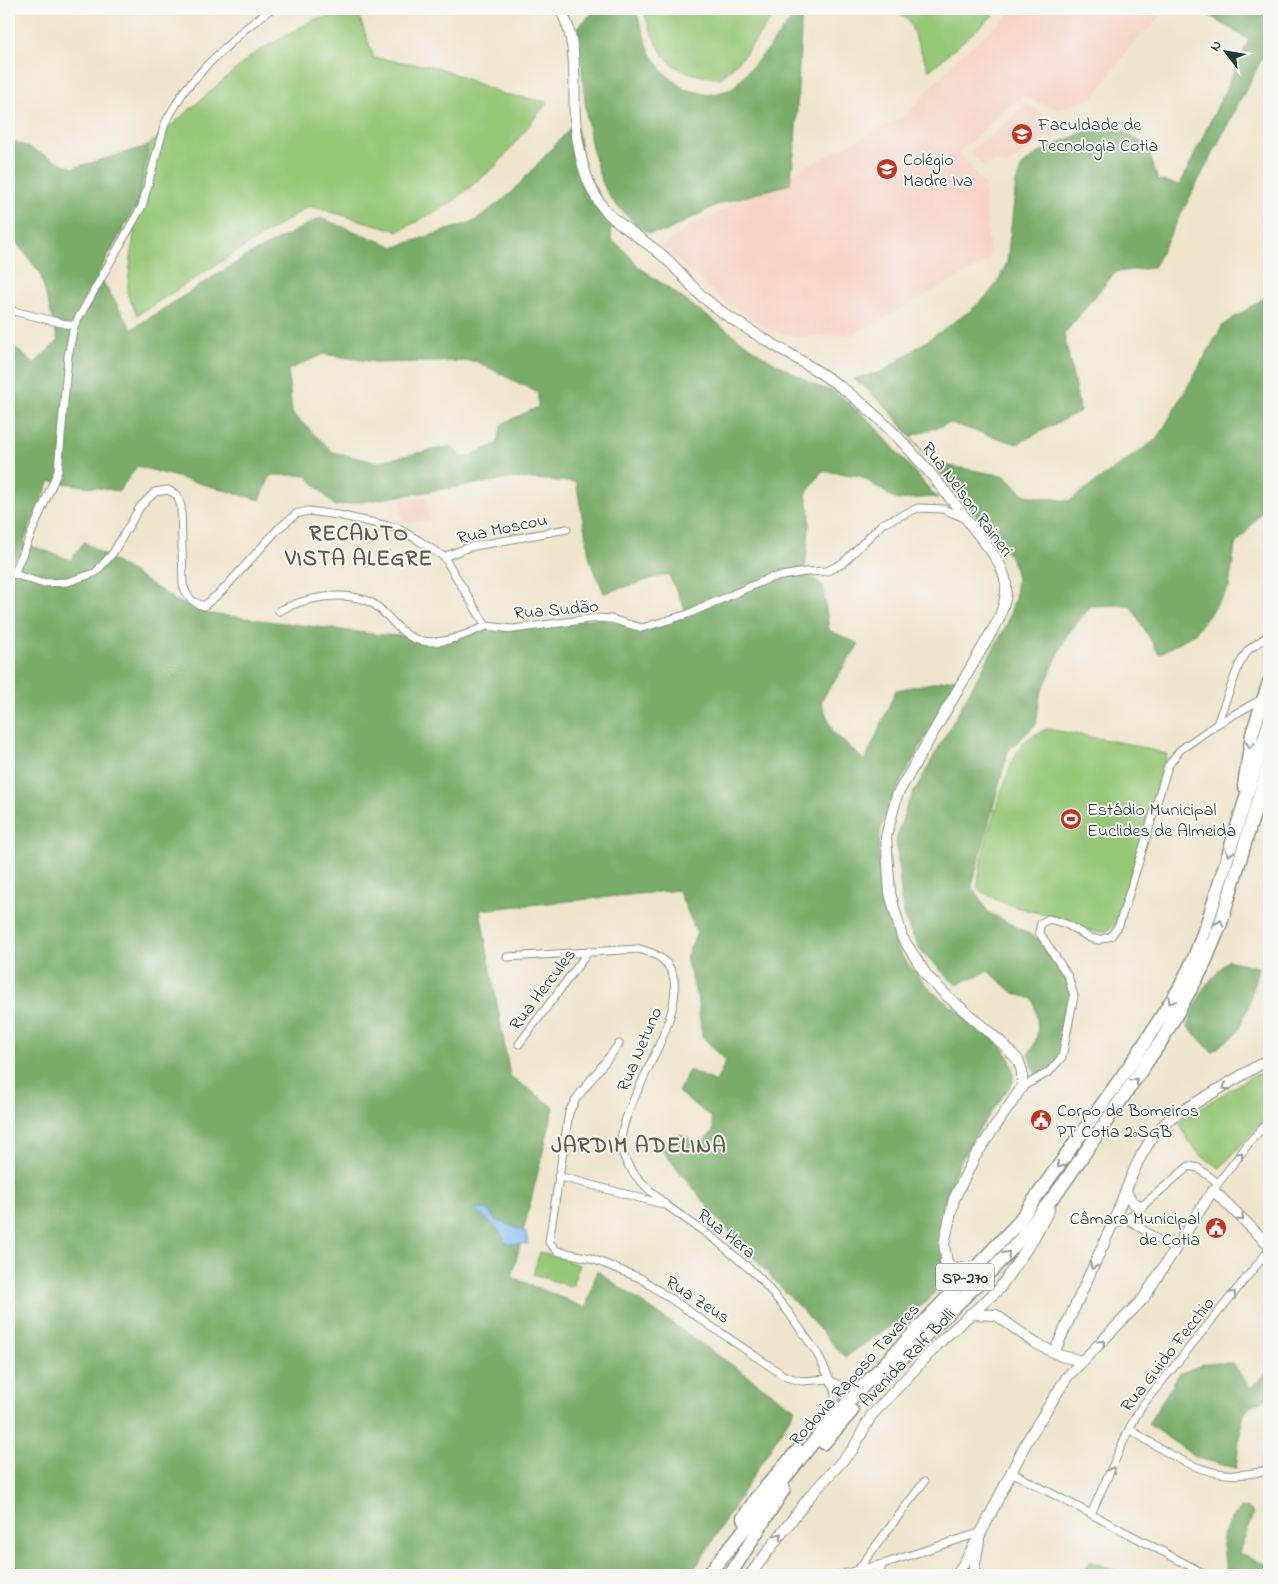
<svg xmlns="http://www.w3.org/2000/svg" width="1278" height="1584" font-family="'Indie Flower',sans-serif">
<rect width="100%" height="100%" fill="#f6f6f2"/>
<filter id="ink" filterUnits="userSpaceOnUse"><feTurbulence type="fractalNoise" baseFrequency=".02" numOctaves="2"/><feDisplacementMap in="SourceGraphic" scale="10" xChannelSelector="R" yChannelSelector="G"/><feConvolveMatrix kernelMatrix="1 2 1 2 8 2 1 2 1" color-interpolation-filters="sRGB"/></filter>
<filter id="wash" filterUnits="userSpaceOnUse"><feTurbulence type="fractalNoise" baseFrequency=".0096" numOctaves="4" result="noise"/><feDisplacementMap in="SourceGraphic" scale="20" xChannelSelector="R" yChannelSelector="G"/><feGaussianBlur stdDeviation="1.12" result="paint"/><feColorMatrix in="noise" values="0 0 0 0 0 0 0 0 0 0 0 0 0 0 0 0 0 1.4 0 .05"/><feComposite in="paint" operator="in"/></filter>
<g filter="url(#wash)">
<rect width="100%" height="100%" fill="#efe5cc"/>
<path fill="#f6d2c4" d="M1016,9H1156L1161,16L1129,48L1094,97L1058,109L1023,97L1019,100L1037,109L1057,129L1008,165L993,161L985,168L970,152L984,139L986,141L1022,108L1018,101L1004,110L959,153L984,184L990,260L855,334L798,337L766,329L724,301L661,247L686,229L907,114L956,59Z
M426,497L429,520L403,523L400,500Z"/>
<path fill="#96c777" stroke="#5a8256" d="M643,9H779L740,60L721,78C666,74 660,57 643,9Z
M891,9H1000L929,71L908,19Z
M357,10L374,58L437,67L503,94L548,102L498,164L451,203L399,231L309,206L137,315L127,293L137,205L148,146L252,55L313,20Z
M1047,729L1124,743L1167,754L1116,924C1112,927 1107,932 1103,932C1091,934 1078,923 1066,920C1035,911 1005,908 978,889C976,865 1007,765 1021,746C1028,737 1038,733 1047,729Z
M1266,1072L1269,1078V1115L1220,1168C1196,1154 1190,1147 1179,1121L1252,1076Z
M540,1252L579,1265L572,1287L533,1274Z"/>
<path fill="#78ac68" stroke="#4c744e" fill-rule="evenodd" d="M596,9H635L649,50L663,72L684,89L709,95L732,89L768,49L799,9H802L795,146L790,184L718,204L665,232L648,233C634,221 616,209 607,192C584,148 584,77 578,27Z
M1199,9H1269V45L1153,268L1115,272L1064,334L1080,411L1017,444L950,423L911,436L933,463L1005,476L1025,495L1069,501L1158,438L1223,325L1269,295V502L1235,546L1229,588L1194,634L1159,654L1130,605L1091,606L1067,635L1040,695L1036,724L1008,751L972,886L988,912L1042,941L1067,977L1072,996L1061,1057L1048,1072L1036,1075L1028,1055C1042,1036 1038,1021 1033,999L1014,993L988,971L956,985L920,950L903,916L896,840L907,805L1007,624L1015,598L1017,578L1012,559L886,407C875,397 866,386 853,379L882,372L970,311L988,295L1000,278L1007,262L1016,183L1022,166L1037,154L1057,144L1107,122L1147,146L1158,180L1180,185L1249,40Z
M576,122L585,171L612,217L611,240L622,248L639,267L763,356L815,385L837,393L870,421L938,499L933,497L897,500L860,476L822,471L806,494L810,514L805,572L823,586L829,630L859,644L821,701L833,732L865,761L896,690L957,678C941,708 925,738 909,768C898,789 883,811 880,834C875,866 885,933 904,959C913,970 924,983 934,993C962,1018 1017,1037 1013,1082C986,1121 950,1163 944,1212C941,1235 943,1258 945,1281L925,1303L845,1357L718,1219L658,1145L680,1134L701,1144L714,1130L711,1117L678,1092L689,1070L716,1082L726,1061L702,1036L697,997L686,958L697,933L678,890L480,910L510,1076L554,1107L512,1277L586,1308L597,1271L795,1409L691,1575H9V342L34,364L58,341L40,273L9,233V136L12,140L73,168L148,146L137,205L98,274L132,329L243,258L320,218L395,247L475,221L510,194ZM324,354L380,363L476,361L538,393V407L502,424L497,444L462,459L452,446L376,462L333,452L292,413L288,370ZM137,466L260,500L271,475H306L335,506L515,478L576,482L590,560L604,593L668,574L686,611L642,628L597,618L513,629L486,626L457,639L426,642L409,636L382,635L204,613L177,601L84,542L71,560L23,543L50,481L119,491Z
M1228,960L1258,967L1248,1007L1237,1033L1212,1052L1187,1026L1203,989Z
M1206,1363H1233L1250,1388L1269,1371V1397C1263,1400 1252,1404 1248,1409C1238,1420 1239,1452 1236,1468L1197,1458L1148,1424L1179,1374Z
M1240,1507L1249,1508L1253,1514L1239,1553L1268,1565L1269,1575H1226L1222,1535Z
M1090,1561L1126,1575H1083Z"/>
<path fill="#83bdf4" stroke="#517d94" d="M473,1208L488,1210L496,1220L526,1232L528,1244H507L497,1228Z"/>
</g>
<g filter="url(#ink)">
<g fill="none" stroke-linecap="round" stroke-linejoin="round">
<g stroke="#879180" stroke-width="9">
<path id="minor" d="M9,310L74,326
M444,557L469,547L567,529
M14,574L41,583L67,582L95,573L113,553L140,507L155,492L168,490L177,495L181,506L183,585C187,597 191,602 204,606L223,590L278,529L296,514L308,511L338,515L397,528L418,540L444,557L486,626
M9,575L14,574L58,471L68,356L74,326L142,206L165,123L184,91L207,65L245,29L271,9
M279,611C303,598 347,589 372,603C386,611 395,628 409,636C433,650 463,636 486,626
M486,626L513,629L597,618L611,619L642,628L688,614L770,578L805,572L827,571L843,563L882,524L918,508L943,509L965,518
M1217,724L1262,699
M1269,825L1267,832L1269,849
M507,957L639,949C729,969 621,1091 621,1142C621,1168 649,1189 666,1205
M519,1044L589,951
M619,1044L576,1099L569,1112L549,1242L557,1251L590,1258L640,1278L786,1377L802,1381L829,1379
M1022,1087L1049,1072L1062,1057L1074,996L1068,976L1039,932L1041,923L1049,919L1066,924L1090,938L1099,940L1111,936L1119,925L1128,897L1168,766L1180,750L1217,724L1239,665L1248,650L1269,635
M558,1176L666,1205L717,1241L759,1277L789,1313L817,1353L835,1390V1414
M1216,1186L1252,1139L1269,1122
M1127,1219L1174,1250
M1112,1226L1127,1219L1189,1166L1198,1168L1218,1183
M830,1380C841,1387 848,1388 862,1386
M1129,1429C1173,1456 1214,1488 1269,1469
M1011,1472L1207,1575
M1091,1514L1129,1429L1141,1407L1269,1250
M857,1571L924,1482
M839,1575L883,1564L982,1532
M878,1575L883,1564"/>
</g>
<g stroke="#879180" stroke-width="12">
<path id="secondary" d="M560,9C579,41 573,83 575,119C578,152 587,196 613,218C629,231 646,242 662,255C677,267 689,285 704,298C747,334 800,356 845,390C895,428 934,476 971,525C984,543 1003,561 1006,584C1007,596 1003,607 999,619L897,795L886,837L890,893L902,937L927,976L946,995L1003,1044L1018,1060L1022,1071V1087L974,1158L954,1199L944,1244L950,1282L948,1296
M1126,1192L1133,1203L1142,1206
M945,1262L955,1269L976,1266
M970,1314L996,1315L1035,1343L1061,1356L1083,1361
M1054,1353C1073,1310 1093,1268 1112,1225C1129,1186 1138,1145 1172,1117L1269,1059
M750,1575L810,1496L853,1449L871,1416L942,1340L999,1289L1032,1241L1049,1210
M957,1575L980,1535L1027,1441L1067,1377L1143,1299L1213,1190L1269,1245
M973,1575L979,1541"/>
</g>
<g stroke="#879180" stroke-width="15">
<path id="motorway" d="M1244,786L1252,734L1269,682
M877,1383L993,1269L1019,1241L1064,1183L1162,1040L1202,969L1220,926L1269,764
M824,1443L852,1411
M743,1518L756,1498L798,1450
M708,1575L831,1420L1017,1224L1137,1055L1180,987L1194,958L1209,917L1269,723
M730,1575L784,1489"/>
</g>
<use href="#minor" stroke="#fff" stroke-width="7"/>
<use href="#secondary" stroke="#fff" stroke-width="10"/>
<use href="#motorway" stroke="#fff" stroke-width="12"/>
</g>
<defs><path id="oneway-chevron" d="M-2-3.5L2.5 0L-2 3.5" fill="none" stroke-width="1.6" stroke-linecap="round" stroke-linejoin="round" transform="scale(1.25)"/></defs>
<g stroke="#8f9e9a">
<use href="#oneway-chevron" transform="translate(1250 745) rotate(99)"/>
<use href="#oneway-chevron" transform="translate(1229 853) rotate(108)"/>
<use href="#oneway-chevron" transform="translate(1220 923) rotate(-71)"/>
<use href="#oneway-chevron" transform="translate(1171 1001) rotate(121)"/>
<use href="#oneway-chevron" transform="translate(1135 1081) rotate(-56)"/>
<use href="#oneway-chevron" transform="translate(1226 1087) rotate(150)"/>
<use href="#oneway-chevron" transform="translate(1240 1155) rotate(-51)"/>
<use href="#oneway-chevron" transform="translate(1060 1165) rotate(125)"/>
<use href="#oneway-chevron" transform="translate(1241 1218) rotate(44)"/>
<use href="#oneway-chevron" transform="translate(1007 1254) rotate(-48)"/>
<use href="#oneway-chevron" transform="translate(1093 1266) rotate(114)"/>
<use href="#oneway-chevron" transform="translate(1233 1294) rotate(-50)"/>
<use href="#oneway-chevron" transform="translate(1102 1343) rotate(-44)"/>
<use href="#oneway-chevron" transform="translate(1112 1470) rotate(-66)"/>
<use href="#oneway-chevron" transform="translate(779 1536) rotate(-53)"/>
</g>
</g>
<defs>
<g id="university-disc" transform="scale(1.125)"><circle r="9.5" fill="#c8321e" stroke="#f6f6f2"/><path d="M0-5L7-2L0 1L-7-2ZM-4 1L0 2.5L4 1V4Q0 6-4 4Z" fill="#fff"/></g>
<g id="school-disc" transform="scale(1.125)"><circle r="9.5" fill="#c8321e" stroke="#f6f6f2"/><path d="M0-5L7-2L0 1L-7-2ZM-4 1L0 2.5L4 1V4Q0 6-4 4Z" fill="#fff"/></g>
<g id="stadium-disc" transform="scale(1.125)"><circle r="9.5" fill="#c8321e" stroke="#f6f6f2"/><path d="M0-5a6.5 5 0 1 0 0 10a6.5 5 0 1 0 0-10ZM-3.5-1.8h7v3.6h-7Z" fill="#fff"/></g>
<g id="civic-disc" transform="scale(1.125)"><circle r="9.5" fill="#c8321e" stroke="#f6f6f2"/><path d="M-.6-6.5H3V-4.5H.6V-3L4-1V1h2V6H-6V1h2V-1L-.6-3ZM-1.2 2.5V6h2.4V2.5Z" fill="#fff"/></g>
</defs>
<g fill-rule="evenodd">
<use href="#university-disc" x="1022" y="134"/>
<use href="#school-disc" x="887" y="169"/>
<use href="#stadium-disc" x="1071" y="819"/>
<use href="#civic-disc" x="1041" y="1120"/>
<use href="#civic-disc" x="1216" y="1228"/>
</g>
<g text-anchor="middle" stroke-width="4" stroke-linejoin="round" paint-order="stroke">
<rect fill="#f6f6f2" stroke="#60746d" stroke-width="1" x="936" y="1263.5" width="58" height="27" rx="4"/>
<g font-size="16" font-weight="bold" fill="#1f3d34">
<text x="965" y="1283">SP-270</text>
</g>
<g font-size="18" fill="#1f3d34" stroke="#f6f6f2" text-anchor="start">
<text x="1038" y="130">Faculdade de<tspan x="1038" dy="21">Tecnologia Cotia</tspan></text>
<text x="903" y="165">Colégio<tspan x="903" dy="21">Madre Iva</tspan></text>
<text x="1087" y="815">Estádio Municipal<tspan x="1087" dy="21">Euclides de Almeida</tspan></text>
<text x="1057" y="1116">Corpo de Bomeiros<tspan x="1057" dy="21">PT Cotia 2ºSGB</tspan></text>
<text x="1200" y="1224" text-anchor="end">Câmara Municipal<tspan x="1200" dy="21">de Cotia</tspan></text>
</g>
<g font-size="18" fill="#1f3d34" stroke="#f6f6f2">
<text transform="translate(968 499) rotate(53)" y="6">Rua Nelson Raineri</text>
<text transform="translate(502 528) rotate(-12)" y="6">Rua Moscou</text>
<text transform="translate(556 609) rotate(-5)" y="6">Rua Sudão</text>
<text transform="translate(542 989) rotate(-53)" y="6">Rua Hercules</text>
<text transform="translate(639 1049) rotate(-67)" y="6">Rua Netuno</text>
<text transform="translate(727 1233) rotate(38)" y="6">Rua Hera</text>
<text transform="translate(698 1299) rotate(33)" y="6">Rua Zeus</text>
<text transform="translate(1167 1354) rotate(-52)" y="6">Rua Guido Fecchio</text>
<text transform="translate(907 1357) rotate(-46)" y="6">Avenida Ralf Bolli</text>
<text transform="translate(854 1374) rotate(-48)" y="6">Rodovia Raposo Tavares</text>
</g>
<g font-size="22" font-weight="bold" letter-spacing="1" fill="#605b4a" stroke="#f6f6f2">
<text x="359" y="540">RECANTO<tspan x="359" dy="25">VISTA ALEGRE</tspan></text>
<text x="639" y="1152">JARDIM ADELINA</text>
</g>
</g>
<rect width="1278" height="1584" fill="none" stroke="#f6f6f2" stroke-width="30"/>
<g transform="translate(1226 52) rotate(301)" stroke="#f6f6f2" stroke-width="4" paint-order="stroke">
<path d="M0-4L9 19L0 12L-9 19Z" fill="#1f3d34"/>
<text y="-8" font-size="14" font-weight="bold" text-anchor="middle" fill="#1f3d34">N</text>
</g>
</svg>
